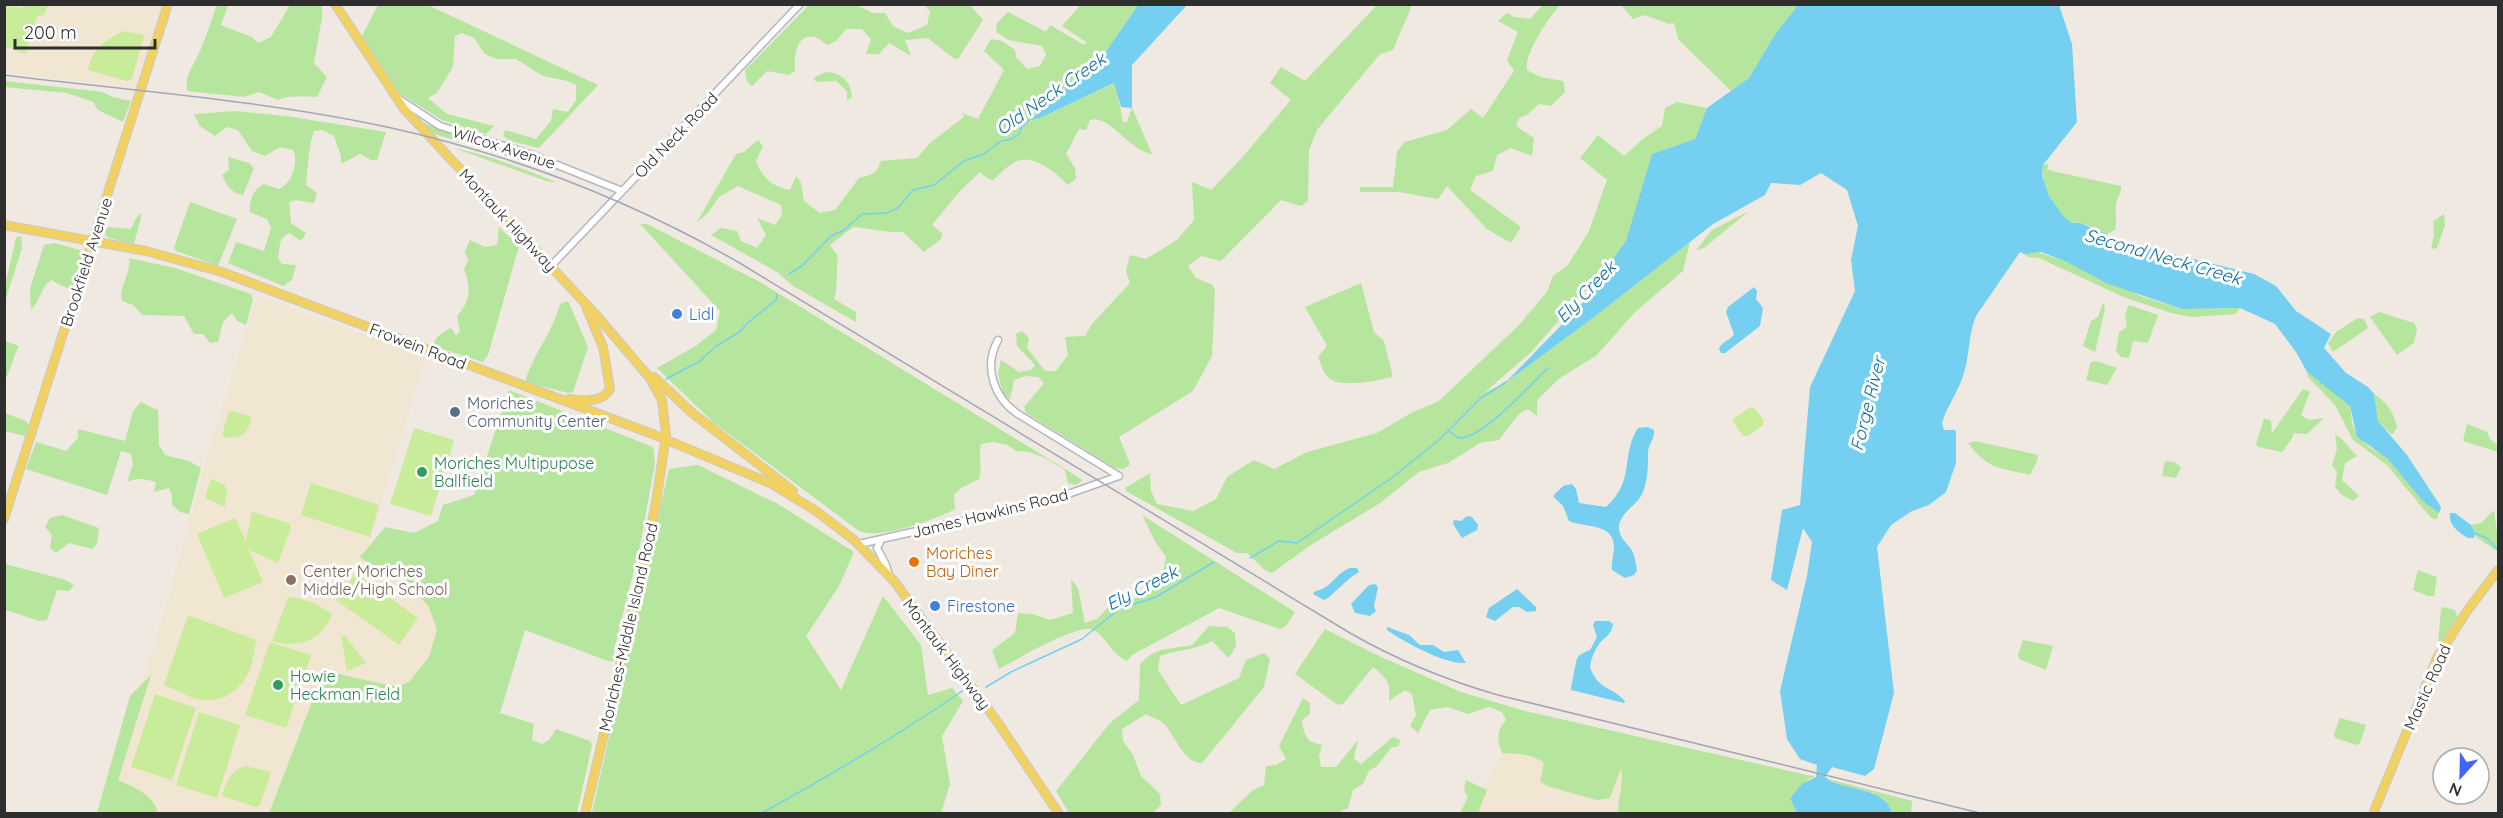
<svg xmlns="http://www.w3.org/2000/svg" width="2503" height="818" font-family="Quicksand,sans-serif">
<rect width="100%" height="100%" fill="#efe9e1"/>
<path fill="#f0e6d1" d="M5,5H162L136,89L5,72Z
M257,296L425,357L366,555L449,605L417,700L276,813L101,814L163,617L205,465Z
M1524,711L1663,743L1643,813L1470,814Z"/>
<path fill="#b6e59e" d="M217,5H228L221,25L252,37L258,43L271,37L290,5H322V17L314,63L327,77L317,97C305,96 287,95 278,100L259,92L244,97L187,91C185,75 192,68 198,55C206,39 211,21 217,5Z
M378,5H428L598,85L539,148L511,141L503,136L505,130L536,139L551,121L553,109L568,112L576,100V85L567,81L543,76L516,59H496L485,54L474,38L462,33L455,36L453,67L437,93L428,98L447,114L494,126L486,134L442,120L396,91L361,38Z
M809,5H857L872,13H885L893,26L908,33L927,25L930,12L925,5H970L983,20L958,59L953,58L928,38L905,40L911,56L889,43L879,54H866L871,39L862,29H846L837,40L829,45C824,44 822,40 817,38C796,30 794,58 795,71L789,75L767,71L752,86L747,81L745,70Z
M1079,5H1139L1101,59L1031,119L1040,118L1115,83L1123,122H1127L1132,108L1152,154C1130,152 1110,114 1090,120L1086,130L1079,129L1066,154L1075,168L1076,179L1068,185C1056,173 1033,152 1015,162C1007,166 1000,174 993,180L987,178L980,172L959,192L932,225L943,234L940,240L924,252L903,232C886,233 870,228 853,227L830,245L838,256C836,268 838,290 834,299L856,312V322L793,286L777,272L711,235L721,228L737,231L741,241L757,248L766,235L757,218L775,225L782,215L781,205L738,186L719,197L708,213L697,222L736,154L744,152L758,140L763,146L756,161C761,177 773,187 790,190L796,176L801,182L804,201L820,213L835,210L859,178C871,175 877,174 881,161L917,158L931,142L964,117L962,113L978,119L1004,70L984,51L991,39L1002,41L1015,50L1016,57L1027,69L1040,66L1046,54L1042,46L1009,40L996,32L997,23L1008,12L1046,32L1050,25L1084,45L1086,42L1062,26L1077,9Z
M1377,5H1412L1393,50L1380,54L1317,130L1309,150L1308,201L1301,206L1281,200L1221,261L1201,256L1188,266L1196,278L1213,285L1215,291L1212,356L1193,391L1119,437L1130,464L1124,469L1115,468L1026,413L1024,407L1044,383L1038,377L1025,376L1014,380L1010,400L1003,394L998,373L1001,360L1019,372L1031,370L1035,365L1017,346L1016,334L1022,331L1029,338L1027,348L1045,371H1056L1068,355L1065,337L1085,336L1092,324L1130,283L1126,271L1130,255L1146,259L1177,240L1194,220L1192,182L1211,190L1240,160L1291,100L1270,83L1281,67L1305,81Z
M1543,5H1560C1549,18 1524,53 1527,70L1540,77L1563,81L1565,92L1551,106L1539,104L1528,114L1519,118L1516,126L1534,138L1532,156L1511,148L1497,155L1493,171L1476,176L1470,190L1521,227L1511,243L1487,229L1447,186L1438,199L1399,192H1360V187H1393L1397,152L1404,142L1447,130L1471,109L1483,118L1514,71L1507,60L1518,32L1498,21L1507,13L1514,17L1530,19Z
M1621,5H1798L1774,36L1749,78L1731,91L1678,39L1674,23L1669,24L1645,15L1633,19Z
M826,72C841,73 851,81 852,97L847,101V91L836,81L817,82L813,78Z
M5,81L103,92L112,97L131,101L123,122L98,110L93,102L67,93L5,87Z
M1677,102L1707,108L1695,139L1652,154L1627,241L1608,267H1601L1587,289L1530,353L1484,393L1505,383L1598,314L1690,242L1683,271L1635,312L1597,355L1560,378L1537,400V416L1527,409L1519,414L1499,440L1480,443L1448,463L1419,472L1380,503L1311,545L1272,573L1265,570L1247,553H1237L1126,491L1125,488L1150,473L1151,491L1157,504L1193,511L1216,499L1227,477L1254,460L1274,469L1307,452L1377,433L1411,413L1439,401L1519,325L1547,292L1553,276L1568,265L1589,231L1607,180L1580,158L1598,135L1624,156L1644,138L1662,126L1665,108Z
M235,111L286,116L386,132L377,160H371L360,154L341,164V156L334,136L322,130L314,131C308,148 308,167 306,185L317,193L314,203L295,200L289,202L291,223L306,233L301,241L289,233L281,239L278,258L282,264L296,265L292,280L283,286L228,263L236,242L264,251L271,228L267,219L250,212C249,201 253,189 264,184L279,189C292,183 299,162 293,150L280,147L265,156L252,151L238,130L227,127L215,136L200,126L194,114Z
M423,122C468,144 517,152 562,173L431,133Z
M454,148C489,155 523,169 556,182H549Z
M228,157L249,163L254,168L243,195C232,194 226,185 222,175L229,170Z
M2049,164L2047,169L2052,171L2121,186C2122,194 2117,197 2116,205C2115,213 2117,221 2115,230L2107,234C2098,231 2089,225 2080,223C2075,222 2076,224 2071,222C2052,213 2042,184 2042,165Z
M190,202L237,219L218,266L176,251L174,248Z
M1749,211L1704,248L1696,250L1712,230Z
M142,213L134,244L109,238L104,233L108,227L131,229L136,218Z
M2444,214L2445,225L2437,248L2431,249L2434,235L2433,221Z
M640,224H647L760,282L1083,480L1076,485L1068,483L1065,470L1043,457L1029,452L1016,451L1007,445L994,442L981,444C978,456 983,467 979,479L961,488L954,495L955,509C935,520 879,540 859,531L713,422L657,368L697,345L716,330L720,311Z
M499,227L519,246L488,355L483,362L437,347L434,343L437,337L450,328L453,330L456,336L460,331L457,316C471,301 471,287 464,269L468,261L465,251L470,240L485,247L497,245Z
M21,236L22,248L5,302V286L16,238Z
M54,243L80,250L83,256L73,291L51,280C40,288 40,301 31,310L30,289L44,245Z
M2034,251L2067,262L2143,297L2182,309L2240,308L2236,314L2191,317L2171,313L2126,298L2039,258L2028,257L2024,254Z
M129,258L175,268L251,294L253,299L246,325L237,321L232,313L223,322L218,342L210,343L203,334H194L184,316L142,315L133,305L122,301C118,286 132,274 129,258Z
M1361,283L1374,332L1384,341L1393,377C1377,380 1343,389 1329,378C1323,373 1321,364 1318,357L1327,346L1305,307Z
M568,301L588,347L573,392L568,393L525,382C532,356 553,332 560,304Z
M2103,302L2105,309L2095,352L2083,346L2091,321L2098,317Z
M2129,305L2158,315L2148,343L2133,341L2129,358L2121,357L2116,351L2119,332L2127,327L2125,315Z
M2379,312L2414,323L2417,329L2414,343L2397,355L2370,317Z
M2358,318L2364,319L2368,328L2333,352L2328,343L2336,332Z
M5,341L19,346C12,358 12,368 5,379Z
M2096,361L2117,368L2107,385L2086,380L2091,362Z
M2307,372C2317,380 2343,395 2348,403C2353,410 2350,418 2353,426C2364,451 2385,457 2410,460L2441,507L2437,519H2433L2426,512L2387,465L2353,440L2335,405L2308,377Z
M2303,389L2310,392L2301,415L2309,420L2324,418L2307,434L2294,433L2291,440L2282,452L2258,447L2256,444L2264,418L2271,421L2272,433Z
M509,390L653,447L655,463L640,546L614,650V661H608L525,630L500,713L534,724L532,740L542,744L549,740L556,729L590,741L592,745L577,813H269L324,671L397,687L409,682L429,657L437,630L429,607L401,575L378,570L360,557L385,527L414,533L438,521L443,505L474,495Z
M2374,394C2387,402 2394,413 2397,427L2392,435L2378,421Z
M141,402L158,410L159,445L165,455L189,461L201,468L189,514L180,512L172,505V495L169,488L154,492L156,482C145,479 137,477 127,482L133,464L131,454L121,451L107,495L26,469L36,442L66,451L78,438V429L125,441L133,411Z
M5,413L26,421L29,425L25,436L5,431Z
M2467,424L2487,432L2490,439L2498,446V452L2463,441Z
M2335,435C2344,438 2349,449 2357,456L2345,463L2342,480L2359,496L2353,501L2341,494L2335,487L2337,472L2332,465L2337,449Z
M1975,441L2038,455L2037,461L2030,475C1999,467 1988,470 1968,443Z
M2165,461L2174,462L2181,467L2176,478L2162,476Z
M698,465L778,504L854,552L839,586L806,636L841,690L883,596L921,645L928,695L952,688L963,701L942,736L950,784L941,813H592L669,469Z
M2494,510C2496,525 2498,537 2498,552L2475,536V533L2471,525L2481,523Z
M62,515L99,528L97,543L93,549L69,543L56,553L50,548L52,535L45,527L50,518Z
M1142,515L1295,612L1286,626L1280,629L1219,608L1132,655L1127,661C1110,653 1105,635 1093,630C1078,623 1016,660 999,669L992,650L1015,633L1018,613L1032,614L1050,620L1073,613L1071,579L1078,588L1085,623L1097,619L1110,605C1135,609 1146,585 1163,572L1166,557L1156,543Z
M5,564L66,580L74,585L69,591L57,590L47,620L40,621L5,610Z
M2418,570L2437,577L2434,596H2428L2413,590Z
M2444,607L2455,610L2457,616L2441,644L2438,643L2441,610Z
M1209,626L1227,627L1235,633L1236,646L1229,658L1212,641C1194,651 1179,649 1160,656L1158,670L1181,705L1239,678L1246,660L1264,653L1270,659L1264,687L1202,763C1184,763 1176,738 1166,726C1162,721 1152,717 1146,714L1122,729L1123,741L1133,755L1141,776L1160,794L1161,805L1153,813H1069L1056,791L1110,723L1139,700L1140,664L1150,655L1161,650L1192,645Z
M1325,629L1379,656L1461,692L1525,711L1816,777L1809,779L1790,797L1797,813H1618C1618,799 1624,782 1621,768L1610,798L1597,800L1547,786L1540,781L1544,763C1531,753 1517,754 1502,753C1497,740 1496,731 1506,720L1502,712L1489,707L1468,714L1447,707L1430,710L1418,733L1410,726L1416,715L1412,694L1405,690L1389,701C1390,682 1388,679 1373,667L1343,704L1338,705L1295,674Z
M2023,640L2053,646L2046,670L2019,659L2018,655Z
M151,675L118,780C135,788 153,794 158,813H97L130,696Z
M1303,698L1310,703V714L1302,720L1304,732L1309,741L1322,745L1319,756L1321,767H1336L1358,740L1354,759L1361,764L1393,737L1400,740L1399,746L1391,748L1377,766L1369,771L1363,784L1353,790L1348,808L1337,813H1229L1253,790L1264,785L1266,766L1276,765L1286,759L1279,746Z
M2340,718L2366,725L2360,743L2357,745L2335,738L2334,734Z
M1828,779L1912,801L1911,813H1892L1874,793L1843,786Z
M1466,780L1487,790L1478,813H1460L1468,797L1464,790Z"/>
<path fill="#c9ec9a" d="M4,5L22,8L23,5H48L44,15L37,16L25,54L5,46Z
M124,31L144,35L132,78L128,81L88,70C92,49 105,40 124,31Z
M1750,407L1754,408L1764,420L1763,425L1748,436H1743L1733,422L1734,418Z
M232,411L252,417C248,433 239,442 222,436L228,413Z
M414,428L454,440L431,516L390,504Z
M211,479L223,484L227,489L225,507L205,498Z
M311,483L379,505L370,537L301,515Z
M252,512L289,523L291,527L278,563L251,551L246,543L263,582L224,598L197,534L235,518L246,541Z
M356,573L418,618L399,645L336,600Z
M291,597L312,602L332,614C321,641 300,649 272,641L288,598Z
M190,616L257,640C254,647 254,655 252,663C244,691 218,708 190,697C181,693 173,688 164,685L187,618Z
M341,635L345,636L366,663L347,671Z
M270,642L311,655L286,728L245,715Z
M155,694L196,708L172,780L131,767Z
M199,712L240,725L217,798L176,785Z
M246,766L271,772L260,805L256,807L222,796C227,782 230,770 246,766Z"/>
<path fill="#75cff0" d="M1139,4L1187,5L1132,65V108L1121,107L1114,83L1040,118L1030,120L1101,59Z
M1798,5H2059L2072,44L2077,122L2043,165L2042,175L2049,196L2064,217L2072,223H2080L2107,234L2109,238L2254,274L2276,286L2296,311L2331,334L2324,348L2346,373L2368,387L2374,394L2378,421L2407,455L2441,507L2439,513L2423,501L2387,458L2357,437L2350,406L2307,372L2296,352L2275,324L2262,318L2240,308L2182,309L2106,283L2067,262L2041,252L2024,254L2020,252L1976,316C1968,335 1970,356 1963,376C1958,392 1947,406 1942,423L1944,430H1955L1956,433V463L1946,492L1929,505L1912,511L1891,525L1877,547L1894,693L1874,769L1865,776L1832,767L1825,777C1845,793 1882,784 1892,813H1797L1790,798L1802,784L1816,777L1817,765L1800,759L1787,739L1780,691L1807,576L1812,542L1803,528L1787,590L1771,580L1782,510L1800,505L1810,387L1855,291L1851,260L1858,226L1847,190L1821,173L1800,185L1771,183L1765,195L1713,224L1598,314L1505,383L1580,306L1626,241L1652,154L1695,139L1707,108L1749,78L1774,36Z
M1754,287L1757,291L1756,299L1763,308L1760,326L1725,353H1721L1719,349C1722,341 1730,341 1734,334L1726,312L1728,307Z
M1648,427L1654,430C1655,439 1649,443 1648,452C1648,465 1648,484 1641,496C1635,506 1622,512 1619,525C1618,536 1625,541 1631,549C1635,555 1636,564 1637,571L1634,575L1625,578L1612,570C1611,562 1614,554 1614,546C1613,522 1583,528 1569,521L1563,506L1553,496L1563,486L1572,484L1576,489L1579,503L1606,507C1636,480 1620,456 1638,428Z
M2450,513H2455L2471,525L2475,533L2474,538H2468C2458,532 2448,525 2450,513Z
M1467,516L1472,517L1478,525L1477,530L1462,538L1453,524L1454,520L1461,521Z
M1350,568H1357L1359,572L1350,578L1328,598L1324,600L1313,594L1314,592C1335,586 1333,575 1350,568Z
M1375,584L1378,587L1374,606L1376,611L1370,616L1355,613L1351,604L1369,585Z
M1517,589L1536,607V611L1527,612L1519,607H1513L1495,621L1486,617L1489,608Z
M1595,621H1609L1613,624C1612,634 1605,637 1599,644C1594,651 1591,659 1590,667C1599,691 1610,685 1625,701L1624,703L1571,690C1571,687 1576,662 1577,659C1579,654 1585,652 1590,650L1597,637L1593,625Z
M1387,627L1409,635L1420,645H1433L1444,652L1458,650L1466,663C1446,665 1404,642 1387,630Z"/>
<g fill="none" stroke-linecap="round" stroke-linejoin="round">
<path stroke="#75cff0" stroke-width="1.5" d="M789,274L802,266L831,236L843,231L862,214L886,213L898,208L913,190L934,185L964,161L984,154L1001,141L1012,139L1019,134L1022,127L1029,120
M666,379L700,361L716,346L738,333L749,322L776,300L777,295
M1449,431C1453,434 1455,438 1461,438C1484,437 1531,384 1548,368
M2475,533L2488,539L2498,550
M1250,558L1279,541L1297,543L1393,477L1440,439L1481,398L1506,382
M986,687L1011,672L1082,639L1119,609L1156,597L1214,562
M760,814C830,776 898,735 964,690"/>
<g stroke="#b4b7c1" stroke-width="9">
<path id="minor" d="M399,99L440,126L530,154L622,191
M551,266L800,4
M998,340C983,367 994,398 1018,414L1119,476
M881,540L877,548L886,565L889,575
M859,544L984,516L1071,493L1119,476"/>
</g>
<g stroke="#c9c9c9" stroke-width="10">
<path id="major" d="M335,4L404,109L597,316L649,377L662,400L666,435L656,503L638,589L585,814
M4,225L146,251L222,272L655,435L772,484L816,511L854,540L894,581L996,720L1059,814
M654,377L691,412L793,491
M569,399C583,401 602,403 610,389L603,347L586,307
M4,519L168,4
M2373,814L2437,658L2467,611L2498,570"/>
</g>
<use href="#minor" stroke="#fff" stroke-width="6"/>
<use href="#major" stroke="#f2d163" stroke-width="8"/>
<path stroke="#a3a6b8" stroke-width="1.5" d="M4,75C131,91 262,100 387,127C510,154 628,199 738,262L1350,633C1397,660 1446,680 1498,695L1984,814"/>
</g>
<g fill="#3f7fe0" stroke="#fff" stroke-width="2">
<circle cx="677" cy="314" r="6"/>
<circle cx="935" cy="606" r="6"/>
</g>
<circle fill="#5c6f8a" stroke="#fff" stroke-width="2" cx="455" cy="412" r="6"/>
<g fill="#2e9e5b" stroke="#fff" stroke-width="2">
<circle cx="422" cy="472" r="6"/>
<circle cx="278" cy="685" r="6"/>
</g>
<circle fill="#e8710a" stroke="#fff" stroke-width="2" cx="914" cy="562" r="6"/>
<circle fill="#8d6e63" stroke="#fff" stroke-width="2" cx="291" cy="580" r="6"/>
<g text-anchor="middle" stroke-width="6" stroke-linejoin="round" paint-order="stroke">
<g font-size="16" fill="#2e2e2e" stroke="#fff">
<text transform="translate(676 135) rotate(-46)" y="6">Old Neck Road</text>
<text transform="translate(504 147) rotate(18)" y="6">Wilcox Avenue</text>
<text transform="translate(508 220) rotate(47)" y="6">Montauk Highway</text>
<text transform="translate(86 262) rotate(-72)" y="6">Brookfield Avenue</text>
<text transform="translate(418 346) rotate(21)" y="6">Frowein Road</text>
<text transform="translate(990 513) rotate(-14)" y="6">James Hawkins Road</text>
<text transform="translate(628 627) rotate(-77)" y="6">Moriches-Middle Island Road</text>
<text transform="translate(947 654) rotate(53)" y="6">Montauk Highway</text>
<text transform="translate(2427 687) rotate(-66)" y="6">Mastic Road</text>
</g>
<g font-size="16" fill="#366cbe" stroke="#fff" text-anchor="start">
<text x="689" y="320">Lidl</text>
<text x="947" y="612">Firestone</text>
</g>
<g font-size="16" fill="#4e5e75" stroke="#fff" text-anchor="start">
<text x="467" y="409">Moriches<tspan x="467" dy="18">Community Center</tspan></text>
</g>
<g font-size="16" fill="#27864d" stroke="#fff" text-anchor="start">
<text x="434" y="469">Moriches Multipupose<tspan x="434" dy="18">Ballfield</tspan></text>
<text x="290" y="682">Howie<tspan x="290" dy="18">Heckman Field</tspan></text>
</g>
<g font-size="16" fill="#c56008" stroke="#fff" text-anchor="start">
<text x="926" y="559">Moriches<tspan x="926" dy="18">Bay Diner</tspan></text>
</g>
<g font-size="16" fill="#785e54" stroke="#fff" text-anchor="start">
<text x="303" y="577">Center Moriches<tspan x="303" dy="18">Middle/High School</tspan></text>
</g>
<g font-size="18" font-style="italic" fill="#0d6fa3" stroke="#fff">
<text transform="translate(1051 94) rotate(-35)" y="6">Old Neck Creek</text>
<text transform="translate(2163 257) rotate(16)" y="6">Second Neck Creek</text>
<text transform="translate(1586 292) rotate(-46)" y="6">Ely Creek</text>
<text transform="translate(1868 404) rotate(-76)" y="6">Forge River</text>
<text transform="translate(1142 588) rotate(-27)" y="6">Ely Creek</text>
</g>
</g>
<rect width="2503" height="818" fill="none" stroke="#2e2e2e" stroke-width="12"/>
<g transform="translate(2461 776) rotate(202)"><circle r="28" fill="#ffffff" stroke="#ababab" stroke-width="1.5"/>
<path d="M0-4.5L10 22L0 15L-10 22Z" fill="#4264fb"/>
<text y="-9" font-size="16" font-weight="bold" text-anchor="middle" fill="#2e2e2e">N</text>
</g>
<path d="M15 39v9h140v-9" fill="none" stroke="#2e2e2e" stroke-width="3"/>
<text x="24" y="39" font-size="18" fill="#2e2e2e" stroke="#ffffff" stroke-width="4.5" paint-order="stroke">200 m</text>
</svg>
